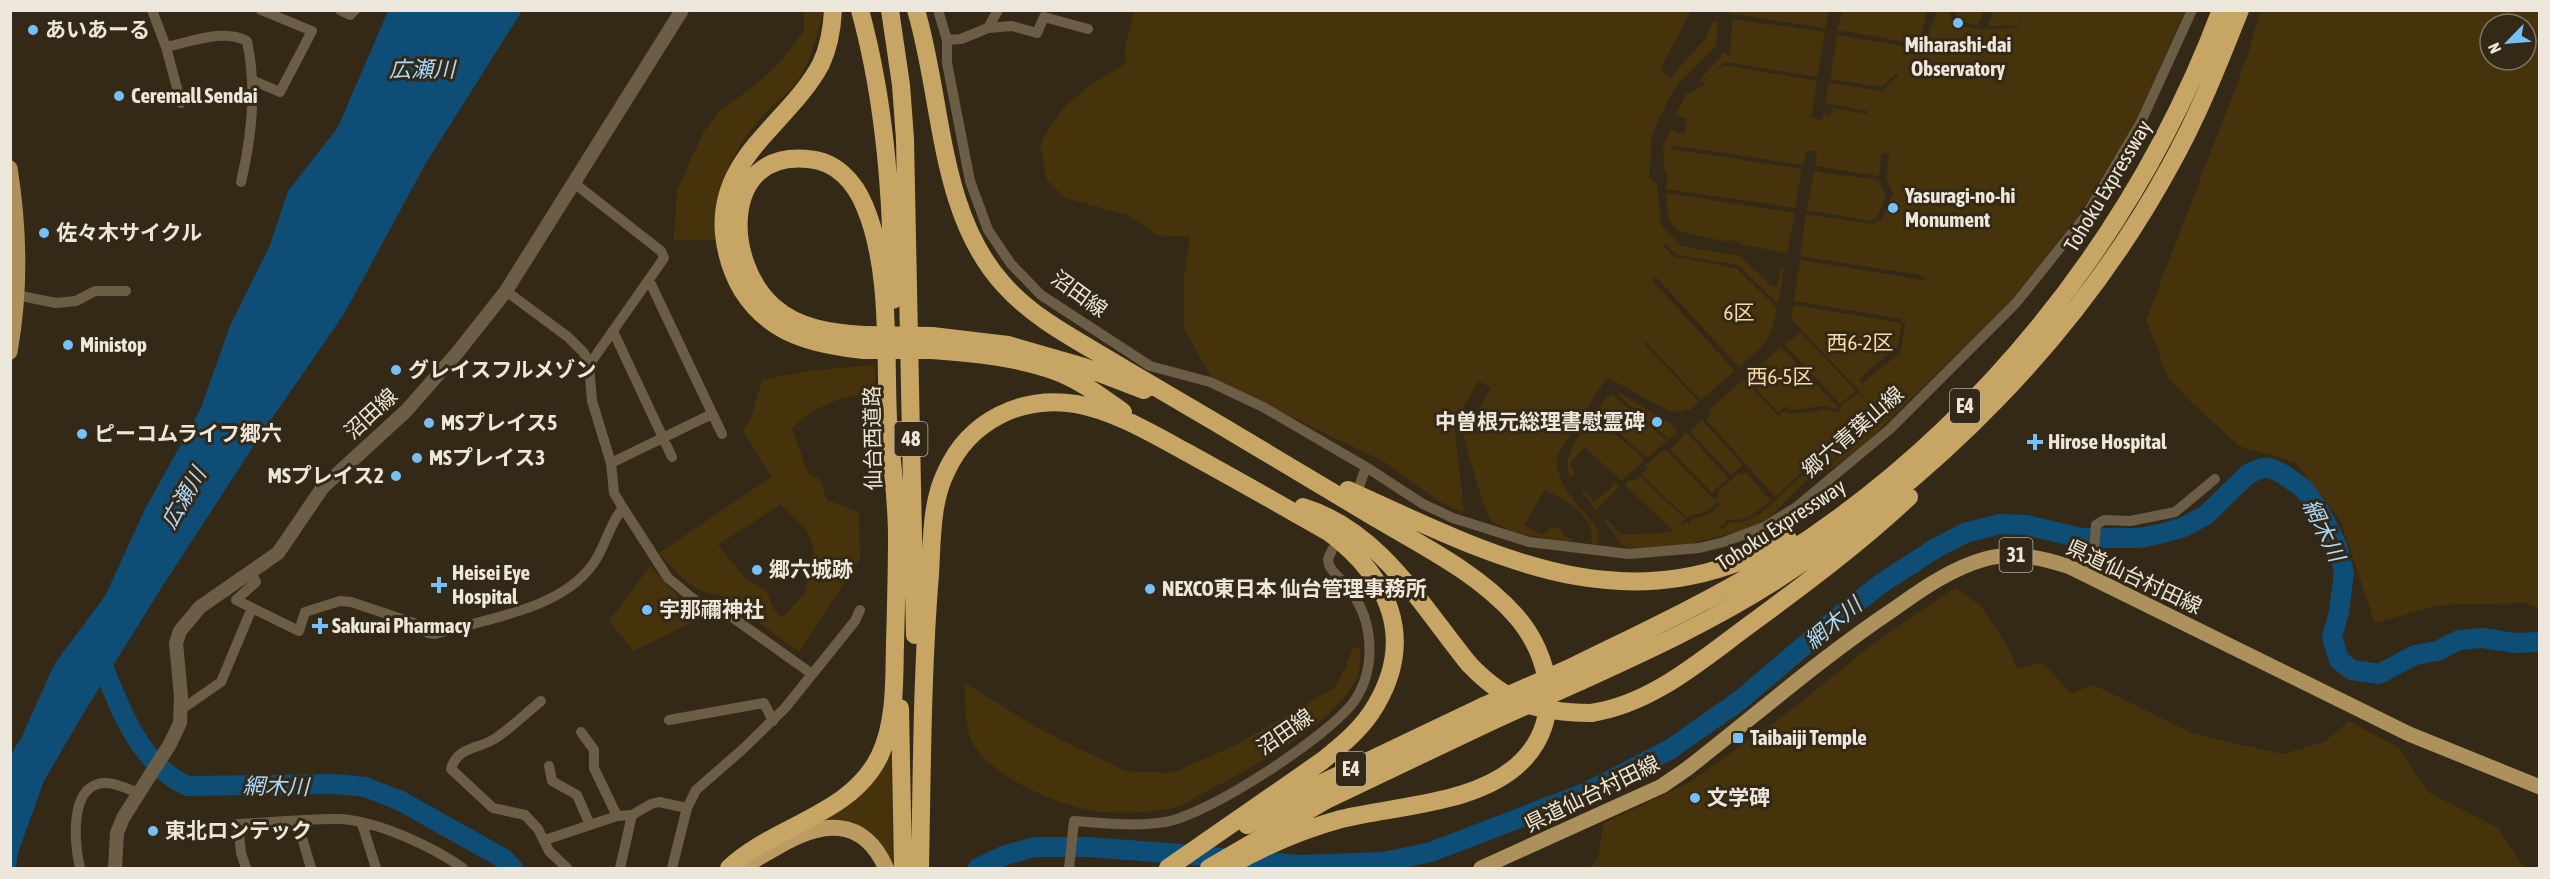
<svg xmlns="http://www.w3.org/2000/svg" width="2550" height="879" font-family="'Asap Condensed','Noto Sans JP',sans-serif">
<rect width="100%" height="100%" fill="#332916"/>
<path fill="#46330c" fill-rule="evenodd" d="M1731,10H1829V11L1825,28L1731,14Z
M2260,10L2539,11V608L2526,603L2440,605L2375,623L2340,520L2295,462L2239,446L2191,402L2168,378L2146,320L2247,58ZM2490,24H2526V60H2490Z
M804,11H823C817,37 810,65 793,87C783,98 770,107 760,119C730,153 712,194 716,240H674L677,190L703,133L719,111L753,87L779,63L804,31Z
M1134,11H1691L1660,69L1670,78L1706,38L1713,22L1717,21V39L1715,47L1678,84L1670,96L1652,134L1649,177L1657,183L1661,225L1681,246L1740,256L1770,285L1777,287L1781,268L1784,267L1778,304L1738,265L1677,255L1665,243L1663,245L1674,257L1736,268L1777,308C1771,344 1765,344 1739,367L1656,277L1652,280L1735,371L1701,400L1645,341L1644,344L1699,402L1690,410L1670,412L1607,377L1558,454C1552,484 1583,508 1599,531L1597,544H1592C1594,514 1569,502 1545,490L1524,525L1543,535L1551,527L1561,529L1563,534L1573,540L1574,544L1516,533L1491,521L1483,503L1463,435L1491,388L1479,381L1454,421L1464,513L1440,502L1383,461L1212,379L1184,328V278L1190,237L1157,235L1128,215L1065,198L1047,180L1040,145L1050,126L1068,103L1091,85L1125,64L1126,42Z
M1843,11H1924L1927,12L1921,35L1929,34L1937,11H1950C1952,36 1999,28 2017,28L2024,11H2185L2137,119L2088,203L2012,300L1870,439L1836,466L1811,476L1769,518L1743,530L1685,545L1636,550L1623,546L1605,522L1606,518L1621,535C1639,533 1655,535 1673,531L1625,485L1630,480H1636L1640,476L1685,519L1681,523L1683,525L1686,522L1690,525L1692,518C1705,518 1711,513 1720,505L1718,502C1708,511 1703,515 1689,515L1688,519L1641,474L1648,468L1646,465L1665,449L1714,499L1718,500V491L1738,474L1740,476L1746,472L1770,501C1757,512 1746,522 1728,520L1720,527L1722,529L1729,523C1763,526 1780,489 1806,473C1814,468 1825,467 1833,463L1848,436L1851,424L1832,463L1827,462L1824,466L1806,468L1775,497L1706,419L1712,414L1709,410L1744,379L1778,416L1786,410L1790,414L1824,410L1839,413L1841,406L1859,392L1867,405L1859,390L1791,319L1794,305L1901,323L1902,319L1794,301L1800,260L1929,281L1920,275L1800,256L1806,214L1872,224L1882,219L1893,193L1886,179L1889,154L1882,153L1879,176L1815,166L1817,152L1807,150L1803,165L1671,145V149L1802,169L1795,208L1666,189L1668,174L1665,173L1663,148L1670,129L1684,134L1687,119L1676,115L1686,94L1702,87L1708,77L1724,65L1817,81L1811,118L1822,120L1823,115L1830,116L1832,108L1868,114V111L1825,103L1829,83L1882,91L1899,75L1896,74L1882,87L1830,79L1837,35L1916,48L1917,44L1837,30ZM1922,309L1906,320L1900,353L1873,374L1863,384L1859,379L1898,346L1902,323Z
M1955,11V10L1984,11L1978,26L1958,20Z
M1993,11V10L2023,11L2017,26H1988Z
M1733,19L1825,32L1817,77L1725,62L1703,82L1699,81L1724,52L1729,56Z
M1814,171L1878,180L1886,196L1877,217L1870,221L1807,210Z
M1666,193L1795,213L1787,253L1740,244V242L1729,240L1728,242L1677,231L1668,218Z
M1800,332L1856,391L1840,404L1785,345Z
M1781,347L1837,406V409L1825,406L1790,410L1786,406L1778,413L1746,377Z
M875,365V392C837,398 821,403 792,428L808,473L819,478L827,500L859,512L860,559L799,652L724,597L700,591L679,575L659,553L771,477L743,431L752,415L762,380L807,371ZM781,504L807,531L814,550L805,593L782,618L773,608L767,592L743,576L718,545Z
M1618,392L1676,427V433L1669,439L1618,395Z
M1612,394L1667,441L1647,458L1596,413L1606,397Z
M1594,415L1645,460L1621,481L1585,447L1570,464L1575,475L1570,477C1559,457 1584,431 1594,415Z
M1702,420L1743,465L1731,475L1690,431Z
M1686,432L1728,478L1712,493L1670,450Z
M1610,482L1616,483L1619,487L1596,510L1581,490L1582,488L1594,502L1613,486Z
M650,566L699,619L633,651L609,621Z
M1955,588L1981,606L2005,642L2017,668L2043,663L2071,693L2094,685L2194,734L2283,754L2324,742L2349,721L2398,747L2428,792L2498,828L2524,868H1589L1598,859L1603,824L1690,782L1787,713L1878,640Z
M1352,648H1359C1361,658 1361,668 1356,679C1335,724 1248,770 1205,792C1195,797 1183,806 1172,808C1151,812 1126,814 1104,812C1066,810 983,775 970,737C964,720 965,700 965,683L1036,727L1125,771L1172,773L1236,745L1334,688L1346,667Z
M891,739L893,868L839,820H817Z"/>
<path fill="#0d4d76" d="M388,11H522L426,163L344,314L262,433L162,587L83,714L44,781L18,853L16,868H11V754L21,738L55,663L105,596L145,509L200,410L230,326L270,245L288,191L338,127Z"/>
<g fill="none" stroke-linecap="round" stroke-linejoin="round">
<path stroke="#0d4d76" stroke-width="20" d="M98,653C117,701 137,763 187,786L335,784L365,787L401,801L504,859L513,868
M978,868L1003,856L1034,847H1087L1169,853L1299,865L1384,862L1431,852L1587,792L1669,750L1739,701L1839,616L1882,583L1936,548L1965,533L2000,524L2027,525L2081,538H2140L2163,533L2184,527L2206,515L2248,474L2262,468H2270L2283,474L2304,489L2320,512L2337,545L2344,572L2339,612L2332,637L2339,660L2352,670L2379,674L2415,655L2437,651L2459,640L2482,638L2514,643L2540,642"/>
<path stroke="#6c5e46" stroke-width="10" d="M152,10L166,47C191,42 224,28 247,41C257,88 252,136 241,182
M340,10L350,15L355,10
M938,10L947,40V63L970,181L988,230L1011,264L1041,295L1150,366L1210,382L1263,407L1366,467L1423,504L1453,518L1529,542L1629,554L1699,548L1724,542L1764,527L1795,508L1890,429L2016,303L2087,214L2141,122L2192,10
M988,28L1012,26L1037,33L1044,17L1088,29
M947,40L961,39L988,28L998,10
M166,47L181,103
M252,80L280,92L312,31L261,10
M574,183L661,251L664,258L589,365
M649,280L722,434
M11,294L56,303L76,301L95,291H126
M613,331L672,457
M611,463L712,414
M1360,484L1366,467
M623,508L668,578L696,601L722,610L812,674
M251,574L256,582L236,600L299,631L305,612L340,601L351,602L420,625L428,633L435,634C484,619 561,610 593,564C606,546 609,524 623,508L614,493L611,463L592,401L589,365L584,353L568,337L506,291
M2092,577L2096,525L2104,520L2130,521L2175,512L2215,479
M541,701C526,713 512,727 496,738C480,749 457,746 451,769L493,808L525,815L538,829L549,851L567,868
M182,709L221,682L252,608
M669,720L764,703L773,721
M581,732L594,750V768L617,816
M549,766L552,781L577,795L590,825
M297,821L311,868
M362,824L376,868
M545,840L617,816L632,815L651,804L659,802L687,808
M80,868C75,846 69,792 98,784C110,780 127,789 139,793
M246,868L241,853L238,824C272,823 306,818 340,819C378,821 433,847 463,868
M620,868L632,815
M672,868L687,808L696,790L743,749L785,708L855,621L860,610
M1069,868L1074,821C1104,823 1136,827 1165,822C1207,816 1331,735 1355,700C1367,682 1371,661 1369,639C1367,618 1358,598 1343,582C1338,576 1333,573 1329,565L1328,559L1332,550"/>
<path stroke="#6c5e46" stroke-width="14" d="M115,868L117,833L123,818L170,744L180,723L181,696L176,643L180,631L200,607L278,553L323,487L406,411L457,353L506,291L682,10"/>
<path stroke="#ad915d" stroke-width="15" d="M10,168C20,230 21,291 10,352
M1481,868L1662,786L1688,768C1756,715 1822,657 1894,609C1922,589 1952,568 1985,559C2014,551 2043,558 2070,567L2409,734L2540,787"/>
<path stroke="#ba9b61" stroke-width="16" d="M744,868C754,859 767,853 779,846C822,821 863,816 886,868"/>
<path stroke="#c7a565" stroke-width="18" d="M833,10C832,29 829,47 821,64C789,124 717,156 724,234C726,254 732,273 742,290C770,335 815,345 864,350
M860,10C886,105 892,202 893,300
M890,10L901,85L905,139L915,635
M916,10C943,100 938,213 1004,285C1036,321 1083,343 1123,368C1207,417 1291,467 1374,517C1423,546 1478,573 1516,616C1551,656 1563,719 1523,760C1481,804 1398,805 1341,819C1301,830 1262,847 1226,868
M932,336L1008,345L1084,367L1144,390
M932,350C973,353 1016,357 1055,371C1080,380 1102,397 1123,412
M1348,490C1498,558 1628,629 1788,539
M1303,507C1380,531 1421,605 1469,664
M1572,667C1637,635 1704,604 1767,566C1975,438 2135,238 2221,10
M1581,681C1647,651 1714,620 1775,581C1937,476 2077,336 2170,166C2198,116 2219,63 2240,10
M900,708L903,868
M1591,713C1654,704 1706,656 1756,620C1809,581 1861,542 1909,497
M1247,825L1318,785L1484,706
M729,868C774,825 852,815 880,755C896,721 894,679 895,644C896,608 897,572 897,537C897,497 891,458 888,419C885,352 891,269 865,207C855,182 836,161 808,159C720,150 724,264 774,307C799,329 832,333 864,335
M920,868C922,770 922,672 930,574C932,541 931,502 946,472C969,421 1021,395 1076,404C1115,411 1153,434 1188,453C1235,479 1283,506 1330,533C1388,577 1416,637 1376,705C1363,728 1342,745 1322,761L1168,868
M1209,868L1328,799L1492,721"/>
<path stroke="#c7a565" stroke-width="18" d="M864,335L932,336
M864,350H932
M1469,664C1507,704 1537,712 1591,713
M1484,706L1572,667
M1492,721L1581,681"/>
</g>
<g fill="#77bff7" stroke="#332916" stroke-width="2">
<circle cx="1958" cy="23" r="6"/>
<circle cx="33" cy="30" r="6"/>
<circle cx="119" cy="96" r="6"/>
<circle cx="1893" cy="208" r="6"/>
<circle cx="44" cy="233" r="6"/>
<circle cx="68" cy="345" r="6"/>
<circle cx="396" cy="370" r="6"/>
<circle cx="1657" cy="422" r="6"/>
<circle cx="429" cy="423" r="6"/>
<circle cx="82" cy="434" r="6"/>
<path d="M2032 433h6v6h6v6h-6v6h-6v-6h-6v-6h6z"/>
<circle cx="417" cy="458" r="6"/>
<circle cx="396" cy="476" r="6"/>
<circle cx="757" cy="570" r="6"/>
<path d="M436 576h6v6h6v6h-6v6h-6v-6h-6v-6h6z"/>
<circle cx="1150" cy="589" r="6"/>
<circle cx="647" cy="610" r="6"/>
<path d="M317 617h6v6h6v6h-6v6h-6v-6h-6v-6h6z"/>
<rect x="1732" y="732" width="12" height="12" rx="3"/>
<circle cx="1695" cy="798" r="6"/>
<circle cx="153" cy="831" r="6"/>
</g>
<g text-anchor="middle" stroke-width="6" stroke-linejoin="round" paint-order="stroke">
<g fill="#332916" stroke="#b5aea0" stroke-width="1.5">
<rect x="1950" y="389" width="30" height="34" rx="4.5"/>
<rect x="894.5" y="422" width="33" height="34" rx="4.5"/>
<rect x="1999.5" y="538" width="33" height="34" rx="4.5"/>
<rect x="1336" y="752" width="30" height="34" rx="4.5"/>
</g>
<g font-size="20" font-weight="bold" fill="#ede7db">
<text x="1965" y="413">E4</text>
<text x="911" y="446">48</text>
<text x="2016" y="562">31</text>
<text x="1351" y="776">E4</text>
</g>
<g font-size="21" font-weight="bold" fill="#ede7db" stroke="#332916" text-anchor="start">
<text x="45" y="37">あいあーる</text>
<text x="1958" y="52" text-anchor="middle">Miharashi-dai<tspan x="1958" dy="24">Observatory</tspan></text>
<text x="131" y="103">Ceremall Sendai</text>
<text x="1905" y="203">Yasuragi-no-hi<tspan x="1905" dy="24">Monument</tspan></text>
<text x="56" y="240">佐々木サイクル</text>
<text x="80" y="352">Ministop</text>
<text x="408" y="377">グレイスフルメゾン</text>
<text x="1645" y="429" text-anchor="end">中曽根元総理書慰霊碑</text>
<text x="441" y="430">MSプレイス5</text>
<text x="94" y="441">ピーコムライフ郷六</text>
<text x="2048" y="449">Hirose Hospital</text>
<text x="429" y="465">MSプレイス3</text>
<text x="384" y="483" text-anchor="end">MSプレイス2</text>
<text x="769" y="577">郷六城跡</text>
<text x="452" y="580">Heisei Eye<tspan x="452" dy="24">Hospital</tspan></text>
<text x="1162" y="596">NEXCO東日本 仙台管理事務所</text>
<text x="659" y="617">宇那禰神社</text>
<text x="332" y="633">Sakurai Pharmacy</text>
<text x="1750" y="745">Taibaiji Temple</text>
<text x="1707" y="805">文学碑</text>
<text x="165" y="838">東北ロンテック</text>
</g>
<g font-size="21" fill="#ede7db" stroke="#332916">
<text transform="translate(2108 186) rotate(-59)" y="7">Tohoku Expressway</text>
<text transform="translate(1079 294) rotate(36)" y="7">沼田線</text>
<text transform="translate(371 414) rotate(-43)" y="7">沼田線</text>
<text transform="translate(1853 432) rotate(-41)" y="7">郷六青葉山線</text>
<text transform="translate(873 438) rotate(-91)" y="7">仙台西道路</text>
<text transform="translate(1781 525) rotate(-33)" y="7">Tohoku Expressway</text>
<text transform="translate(2134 577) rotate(25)" y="7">県道仙台村田線</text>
<text transform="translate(1285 732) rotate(-35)" y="7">沼田線</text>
<text transform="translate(1592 794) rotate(-26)" y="7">県道仙台村田線</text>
</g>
<g font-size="21" fill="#f8dba8" stroke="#332916">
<text x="1739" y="320">6区</text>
<text x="1860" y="350">西6-2区</text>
<text x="1780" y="384">西6-5区</text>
</g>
<g font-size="22" font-style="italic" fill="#a9d9ff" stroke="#332916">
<text x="422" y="77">広瀬川</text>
<text transform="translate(183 498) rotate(-60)" y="8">広瀬川</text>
<text transform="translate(2324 530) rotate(64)" y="8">網木川</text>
<text transform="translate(1833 623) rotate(-40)" y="8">網木川</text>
<text transform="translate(276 786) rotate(1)" y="8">網木川</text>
</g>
</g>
<rect width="2550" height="879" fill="none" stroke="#ede7db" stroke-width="24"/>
<g transform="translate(2508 42) rotate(245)"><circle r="28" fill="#332916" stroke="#7d7565" stroke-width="1.5"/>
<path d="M0-4.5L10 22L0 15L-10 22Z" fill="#77bff7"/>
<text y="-9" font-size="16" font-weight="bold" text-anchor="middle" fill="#ede7db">N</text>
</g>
</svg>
